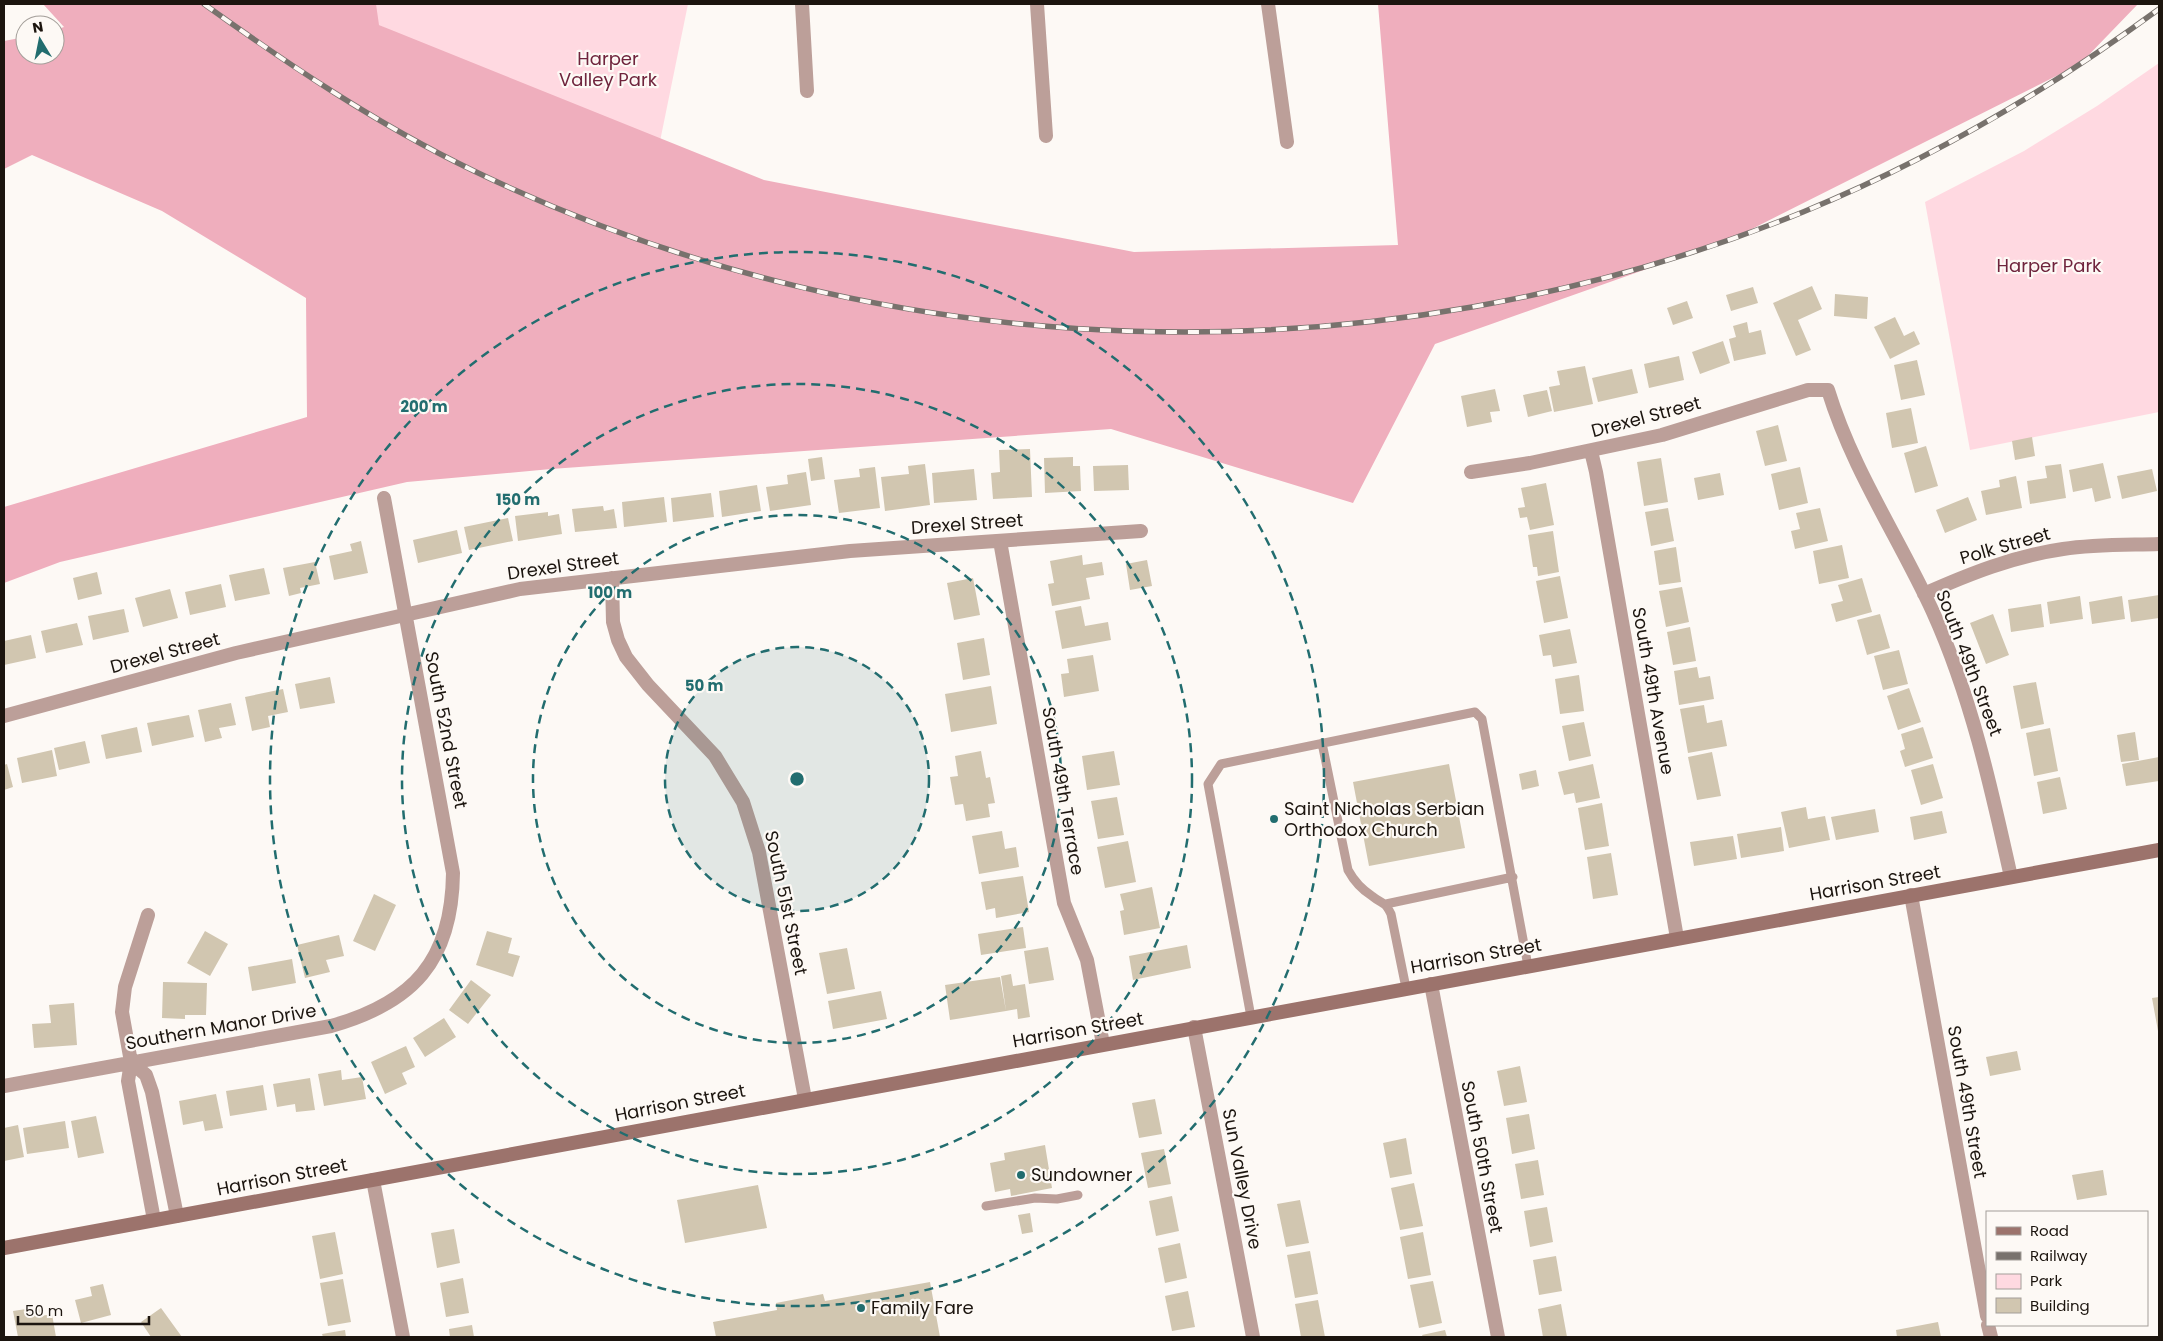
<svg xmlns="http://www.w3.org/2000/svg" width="2163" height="1341" font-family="Poppins,sans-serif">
<rect width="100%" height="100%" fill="#fdf9f5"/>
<path fill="#ffd9e1" d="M367,4H688L657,156L379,25Z
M2159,63V412L1970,450L1925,202L2024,151L2097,106Z"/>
<path fill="#efaebd" d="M43,4H376L379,25L764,180L1134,252L1398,245L1378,4H2138L2080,64L1734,238L1435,344L1353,503L1111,429L551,469L407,482L60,562L4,583V507L307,417L306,298L162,211L32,155L4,169V41L25,37V55H55V30L64,27Z"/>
<path fill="#d1c6b0" d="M1812,286L1822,309L1798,320L1811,350L1796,356L1773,303Z
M1753,287L1758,303L1731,311L1726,295Z
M1835,294L1868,297L1867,319L1834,316Z
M1687,301L1693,318L1673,325L1667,308Z
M1895,317L1904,336L1914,331L1920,344L1890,359L1874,327Z
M1747,322L1749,333L1761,330L1766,354L1734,361L1729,339L1736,337L1733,326Z
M1723,341L1730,363L1700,374L1692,352Z
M1679,356L1684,380L1649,388L1644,364Z
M1917,360L1925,395L1901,400L1894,365Z
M1585,366L1593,404L1554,412L1549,387L1560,385L1557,371Z
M1632,369L1638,393L1598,402L1592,378Z
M1495,389L1500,411L1490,412L1492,422L1467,427L1461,396Z
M1547,390L1552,411L1528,417L1523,395Z
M1911,408L1918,443L1892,448L1886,413Z
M1778,425L1787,461L1765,466L1756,431Z
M2032,437L2035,456L2015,460L2012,441Z
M1926,446L1938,486L1915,493L1904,453Z
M1030,449L1032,497L993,499L991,473L1000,472L999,450Z
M822,457L825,479L811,481L808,459Z
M1073,457V466H1080L1081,491L1045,493L1044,458Z
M1661,458L1668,502L1644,506L1637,462Z
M2103,463L2111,498L2095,502L2092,488L2073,492L2069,470Z
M925,464L930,505L885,511L881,477L909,474L908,466Z
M2061,464L2066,498L2030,504L2027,481L2047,478L2045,466Z
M1128,465L1129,490L1094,491L1093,466Z
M875,467L880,508L839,513L834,480L860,477L859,469Z
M1800,467L1808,503L1779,510L1771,474Z
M974,469L977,500L934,503L932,473Z
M2152,469L2157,491L2122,499L2117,476Z
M806,472L811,505L770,511L766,487L788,484L787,475Z
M1720,473L1724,495L1698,500L1694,478Z
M2016,476L2022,508L1986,515L1981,491L2000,487L1999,480Z
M1546,483L1554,525L1530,530L1527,517L1520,518L1518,508L1525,507L1521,488Z
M757,485L761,511L722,517L719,491Z
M711,493L714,517L673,522L671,498Z
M664,497L667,522L624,527L622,502Z
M1968,497L1977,520L1945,533L1936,510Z
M603,506L604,511L614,509L617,528L575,532L572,509Z
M1668,508L1674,541L1651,546L1645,512Z
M1820,508L1828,541L1795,549L1791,531L1800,529L1796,513Z
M548,512V516L559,514L562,534L518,541L515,516Z
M508,518L513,541L469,550L464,527Z
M457,530L462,553L418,563L413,540Z
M1553,531L1559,572L1538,576L1537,567H1533L1528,535Z
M361,541L368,573L334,580L329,556L352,551L350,544Z
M1842,545L1849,578L1819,584L1813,551Z
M1676,547L1681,582L1659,585L1654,551Z
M1082,555L1083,565L1102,562L1104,575L1086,578L1090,599L1052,606L1048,584L1054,583L1050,561Z
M1147,560L1152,586L1130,590L1126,564Z
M315,562L320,584L300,588L301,593L289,596L283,568Z
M264,568L270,594L235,601L229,575Z
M97,572L102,594L78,600L73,578Z
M1560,576L1568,618L1544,623L1536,581Z
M973,578L980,615L954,620L947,583Z
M1862,578L1872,612L1836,622L1831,604L1843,601L1838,585Z
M221,584L226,607L190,615L185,592Z
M1682,587L1689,622L1666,627L1659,591Z
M170,589L178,618L143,627L135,598Z
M2159,595V618L2131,622L2128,600Z
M2080,596L2083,619L2050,624L2047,602Z
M2122,596L2125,619L2092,624L2089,602Z
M2041,604L2044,627L2011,632L2008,609Z
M1081,606L1085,626L1108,622L1111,640L1062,649L1055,611Z
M124,609L129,632L93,640L88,616Z
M1880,614L1890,648L1867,655L1857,620Z
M1993,614L2009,655L1986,664L1970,623Z
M77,623L83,645L46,653L41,631Z
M1690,627L1696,661L1673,665L1667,632Z
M1570,629L1577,663L1553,667L1551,655L1543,656L1539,635Z
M31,635L36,658L4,665V641Z
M984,638L990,675L963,680L957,643Z
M1899,650L1908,684L1883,690L1874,656Z
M1093,655L1099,691L1064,697L1061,674L1069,673L1067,659Z
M1697,667L1699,678L1710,676L1714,699L1679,705L1674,671Z
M1579,675L1584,711L1560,714L1555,679Z
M330,677L335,703L300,709L295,684Z
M2036,682L2044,724L2021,729L2013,686Z
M991,686L997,724L951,732L945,694Z
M1909,688L1921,722L1898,730L1887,696Z
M283,689L288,712L268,716L270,727L252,731L245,697Z
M231,703L236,725L219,728L222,738L205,742L198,710Z
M1704,705L1707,723L1722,720L1727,746L1688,753L1680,709Z
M189,715L194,737L152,746L147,723Z
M1584,722L1591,756L1569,761L1562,726Z
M137,727L142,752L106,759L101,735Z
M1923,727L1933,758L1905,767L1900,751L1905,749L1901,734Z
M2050,728L2058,771L2034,776L2026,733Z
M2135,732L2139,760L2121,762L2117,735Z
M85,741L90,763L59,770L54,748Z
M52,750L57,776L22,783L17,758Z
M981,751L986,778L990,777L995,803L988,804L990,817L966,821L963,804L955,805L950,777L958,776L955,756Z
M1114,751L1120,785L1087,790L1082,756Z
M1712,752L1721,796L1697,800L1688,757Z
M2159,757V781L2126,786L2122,764Z
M7,764L13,787L4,790V765Z
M1449,764L1465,848L1369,866L1353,782Z
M1593,764L1600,798L1576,803L1574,793L1564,795L1558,772Z
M1933,764L1943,798L1921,805L1911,770Z
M1536,770L1539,786L1522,790L1519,774Z
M2060,777L2067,809L2043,814L2037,782Z
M1117,797L1124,835L1098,839L1091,801Z
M1602,803L1609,846L1585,850L1578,808Z
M1806,807L1808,819L1825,816L1830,840L1789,848L1781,812Z
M1875,809L1879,832L1836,840L1831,817Z
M1942,811L1947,833L1914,840L1910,817Z
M1781,827L1784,851L1741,858L1737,834Z
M1002,831L1005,849L1016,847L1019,867L979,874L972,836Z
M1733,836L1737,859L1694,866L1690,842Z
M1128,841L1136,882L1105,888L1097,847Z
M1611,853L1618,895L1593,899L1587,857Z
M1023,876L1029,912L996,918L995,908L986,910L981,882Z
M1152,887L1160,928L1124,935L1120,911L1124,910L1120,894Z
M374,894L396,905L375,951L353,941Z
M1023,927L1026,948L981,955L978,934Z
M205,931L228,944L210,976L187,963Z
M487,931L512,938L508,953L520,956L513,977L476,965Z
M339,935L344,956L326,960L330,972L305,978L297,945Z
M1187,945L1191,968L1133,980L1129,956Z
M1048,947L1054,980L1029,984L1024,951Z
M847,948L855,989L827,994L819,953Z
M292,959L296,983L252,991L248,967Z
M1011,974L1013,986L1025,984L1030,1017L1018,1019L1017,1009L1006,1011L1001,976Z
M1000,977L1006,1011L950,1020L945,985Z
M471,980L491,995L468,1024L449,1010Z
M163,982L207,983L206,1015H185V1019L162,1018Z
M881,991L887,1019L833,1029L828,1001Z
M2159,997V1031H2158L2152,998Z
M74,1003L77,1045L34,1048L32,1024L51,1023L49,1005Z
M444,1018L456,1037L425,1057L413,1038Z
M406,1046L415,1067L402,1073L407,1084L385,1094L371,1062Z
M2017,1051L2021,1070L1990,1076L1986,1057Z
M1520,1066L1527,1102L1504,1106L1497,1071Z
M341,1070L342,1080L362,1077L366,1099L324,1106L318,1074Z
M310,1078L315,1110L296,1112L295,1104L277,1107L273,1084Z
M263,1085L267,1110L230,1116L226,1091Z
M216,1094L223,1128L205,1131L203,1121L183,1125L179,1101Z
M1155,1099L1162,1134L1139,1138L1132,1103Z
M1529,1114L1535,1149L1512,1154L1506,1118Z
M96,1116L104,1153L78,1158L71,1121Z
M65,1121L69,1148L27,1154L23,1128Z
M18,1125L24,1157L4,1161V1128Z
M1406,1138L1412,1174L1390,1178L1383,1143Z
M1045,1145L1052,1188L1011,1196L1010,1189L995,1192L990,1163L1005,1160L1004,1153Z
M1164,1149L1171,1184L1148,1188L1141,1153Z
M1538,1160L1544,1195L1521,1199L1515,1164Z
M2103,1170L2107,1195L2077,1200L2072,1175Z
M1414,1183L1423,1226L1400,1230L1391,1188Z
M758,1185L767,1228L685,1243L677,1200Z
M1172,1196L1179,1231L1156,1236L1149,1201Z
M1300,1200L1309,1243L1286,1247L1277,1204Z
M1547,1207L1553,1242L1530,1247L1524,1211Z
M1030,1213L1033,1232L1022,1234L1018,1215Z
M454,1229L460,1263L437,1268L431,1233Z
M335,1232L343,1274L320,1279L312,1236Z
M1423,1232L1431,1275L1408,1279L1400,1237Z
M1180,1243L1187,1278L1165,1283L1158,1248Z
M1310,1251L1318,1294L1295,1298L1287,1255Z
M1556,1256L1562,1291L1539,1295L1533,1260Z
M463,1278L469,1313L446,1317L440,1283Z
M343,1279L351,1322L328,1326L320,1283Z
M1433,1281L1442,1323L1419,1328L1410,1285Z
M930,1282L940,1337H716L713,1322L777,1310L776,1303L823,1294L825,1301Z
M103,1284L111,1315L81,1323L75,1300L92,1296L90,1287Z
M1188,1291L1195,1327L1172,1331L1165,1296Z
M1318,1300L1325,1337H1301L1295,1304Z
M1561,1304L1567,1337H1543L1538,1309Z
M39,1307L41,1316L52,1314L56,1337H18L13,1311Z
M161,1308L182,1337H151L141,1322Z
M1938,1322L1941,1337H1897L1896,1330Z
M472,1325L474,1337H450L449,1329Z
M345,1330L346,1337H323L322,1334Z
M1445,1330L1447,1337H1423L1422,1335Z"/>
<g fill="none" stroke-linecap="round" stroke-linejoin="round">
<path stroke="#bc9f99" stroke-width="9" d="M1322,743L1348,870C1354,881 1361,889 1372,896C1383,905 1384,900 1391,914L1406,988
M1386,904L1513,877
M1251,1017L1208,784L1221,764L1475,712L1482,719L1528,966
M986,1206L1035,1198L1057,1199L1078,1195"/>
<path stroke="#bc9f99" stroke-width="14" d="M802,4L807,91
M1037,4L1046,136
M1268,4L1287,142
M1591,451L1596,472L1677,938
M1471,472L1530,463L1662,435L1808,390H1828C1853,471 1898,536 1933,612C1971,696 1991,787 2011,877
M1000,541L1064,903L1087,960L1103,1044
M612,578L613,622L618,640L626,657L648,685L715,756L743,802L759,852L805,1099
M1924,594C1969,574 2014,556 2063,549C2095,544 2127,545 2159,544
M4,716L236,653L520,589L850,551L1141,531
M1911,895L1987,1316
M148,915L125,987L122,1012L131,1062L128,1081L154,1220
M1431,984L1498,1337
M1194,1027L1253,1337
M131,1062L146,1075L152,1092L177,1216
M4,1086L331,1026C413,1003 452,961 453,873L384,498
M373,1180L403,1337
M1988,1325L1991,1337"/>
<path stroke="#9c736c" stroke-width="14" d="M4,1248L2159,850"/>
<g stroke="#78726d" stroke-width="5.5">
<path id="rail" d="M204,4C289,65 377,124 472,170C886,371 1377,385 1803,212C1930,160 2049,90 2159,9"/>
</g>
<use href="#rail" stroke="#fdf9f5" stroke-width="4" stroke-dasharray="11" stroke-linecap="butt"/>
</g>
<circle cx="797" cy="779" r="132" fill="#226d6f" fill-opacity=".12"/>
<g fill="none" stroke="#226d6f" stroke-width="2.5" stroke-dasharray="9 6">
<circle cx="797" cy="779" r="132"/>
<circle cx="797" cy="779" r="264"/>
<circle cx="797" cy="779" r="395"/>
<circle cx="797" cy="779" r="527"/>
</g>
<g fill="#226d6f" stroke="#fdf9f5" stroke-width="2">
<circle cx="1274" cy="819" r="5"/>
<circle cx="1021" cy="1175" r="5"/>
<circle cx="861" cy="1308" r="5"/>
</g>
<g text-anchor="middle" stroke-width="4.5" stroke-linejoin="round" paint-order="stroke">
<g font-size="18" fill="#6f243d" stroke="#fdf9f5">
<text x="608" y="65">Harper<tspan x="608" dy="21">Valley Park</tspan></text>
<text x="2049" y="272">Harper Park</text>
</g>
<g font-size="18" fill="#1c150f" stroke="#fdf9f5">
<text transform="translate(1646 417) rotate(-15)" y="6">Drexel Street</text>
<text transform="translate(967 524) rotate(-4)" y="6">Drexel Street</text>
<text transform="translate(2005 546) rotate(-16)" y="6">Polk Street</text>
<text transform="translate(563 566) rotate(-8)" y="6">Drexel Street</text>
<text transform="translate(165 653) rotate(-15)" y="6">Drexel Street</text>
<text transform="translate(1969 663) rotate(69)" y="6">South 49th Street</text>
<text transform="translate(1653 691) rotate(80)" y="6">South 49th Avenue</text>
<text transform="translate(446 730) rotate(79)" y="6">South 52nd Street</text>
<text transform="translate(1063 791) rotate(80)" y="6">South 49th Terrace</text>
<text transform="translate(1875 883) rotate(-10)" y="6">Harrison Street</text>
<text transform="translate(786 903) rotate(78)" y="6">South 51st Street</text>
<text transform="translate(1476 956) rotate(-10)" y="6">Harrison Street</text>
<text transform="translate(221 1027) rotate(-10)" y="6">Southern Manor Drive</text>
<text transform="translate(1078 1030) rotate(-10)" y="6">Harrison Street</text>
<text transform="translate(1967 1102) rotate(80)" y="6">South 49th Street</text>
<text transform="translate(680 1103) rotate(-11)" y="6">Harrison Street</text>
<text transform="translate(1482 1157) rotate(79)" y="6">South 50th Street</text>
<text transform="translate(282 1177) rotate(-11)" y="6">Harrison Street</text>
<text transform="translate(1242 1179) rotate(79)" y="6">Sun Valley Drive</text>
</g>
<g font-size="18" fill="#1c150f" stroke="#fdf9f5" text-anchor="start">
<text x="1284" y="815">Saint Nicholas Serbian<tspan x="1284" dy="21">Orthodox Church</tspan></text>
<text x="1031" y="1181">Sundowner</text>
<text x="871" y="1314">Family Fare</text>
</g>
</g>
<circle cx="797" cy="779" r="8" fill="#226d6f" stroke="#fdf9f5" stroke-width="2.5"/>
<g font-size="15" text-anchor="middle" font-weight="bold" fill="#226d6f" stroke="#fdf9f5" stroke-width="4.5" stroke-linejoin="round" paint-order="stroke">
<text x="424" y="412">200 m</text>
<text x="518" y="505">150 m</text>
<text x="610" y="598">100 m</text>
<text x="704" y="691">50 m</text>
</g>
<rect width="2163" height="1341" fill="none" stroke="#1c150f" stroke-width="10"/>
<rect x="1986" y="1211" width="162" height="115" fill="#fdf9f5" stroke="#a39e99"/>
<rect x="1996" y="1227" width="25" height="8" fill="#9c736c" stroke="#a39e99"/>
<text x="2030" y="1236" font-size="15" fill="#1c150f">Road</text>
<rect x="1996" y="1252" width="25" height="8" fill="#78726d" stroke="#a39e99"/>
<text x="2030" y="1261" font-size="15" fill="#1c150f">Railway</text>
<rect x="1996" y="1274" width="25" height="15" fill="#ffd9e1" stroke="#a39e99"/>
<text x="2030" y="1286" font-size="15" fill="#1c150f">Park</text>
<rect x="1996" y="1298" width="25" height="15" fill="#d1c6b0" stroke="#a39e99"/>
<text x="2030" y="1311" font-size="15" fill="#1c150f">Building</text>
<g transform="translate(40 40) rotate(350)"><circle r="24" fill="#fdf9f5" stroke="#a39e99"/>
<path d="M0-4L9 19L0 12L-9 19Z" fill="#226d6f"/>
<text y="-8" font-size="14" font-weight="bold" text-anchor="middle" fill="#1c150f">N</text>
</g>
<path d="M18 1316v8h131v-8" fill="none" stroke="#1c150f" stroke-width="2.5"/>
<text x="25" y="1316" font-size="15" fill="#1c150f" stroke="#fdf9f5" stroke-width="4" paint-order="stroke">50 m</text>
</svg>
